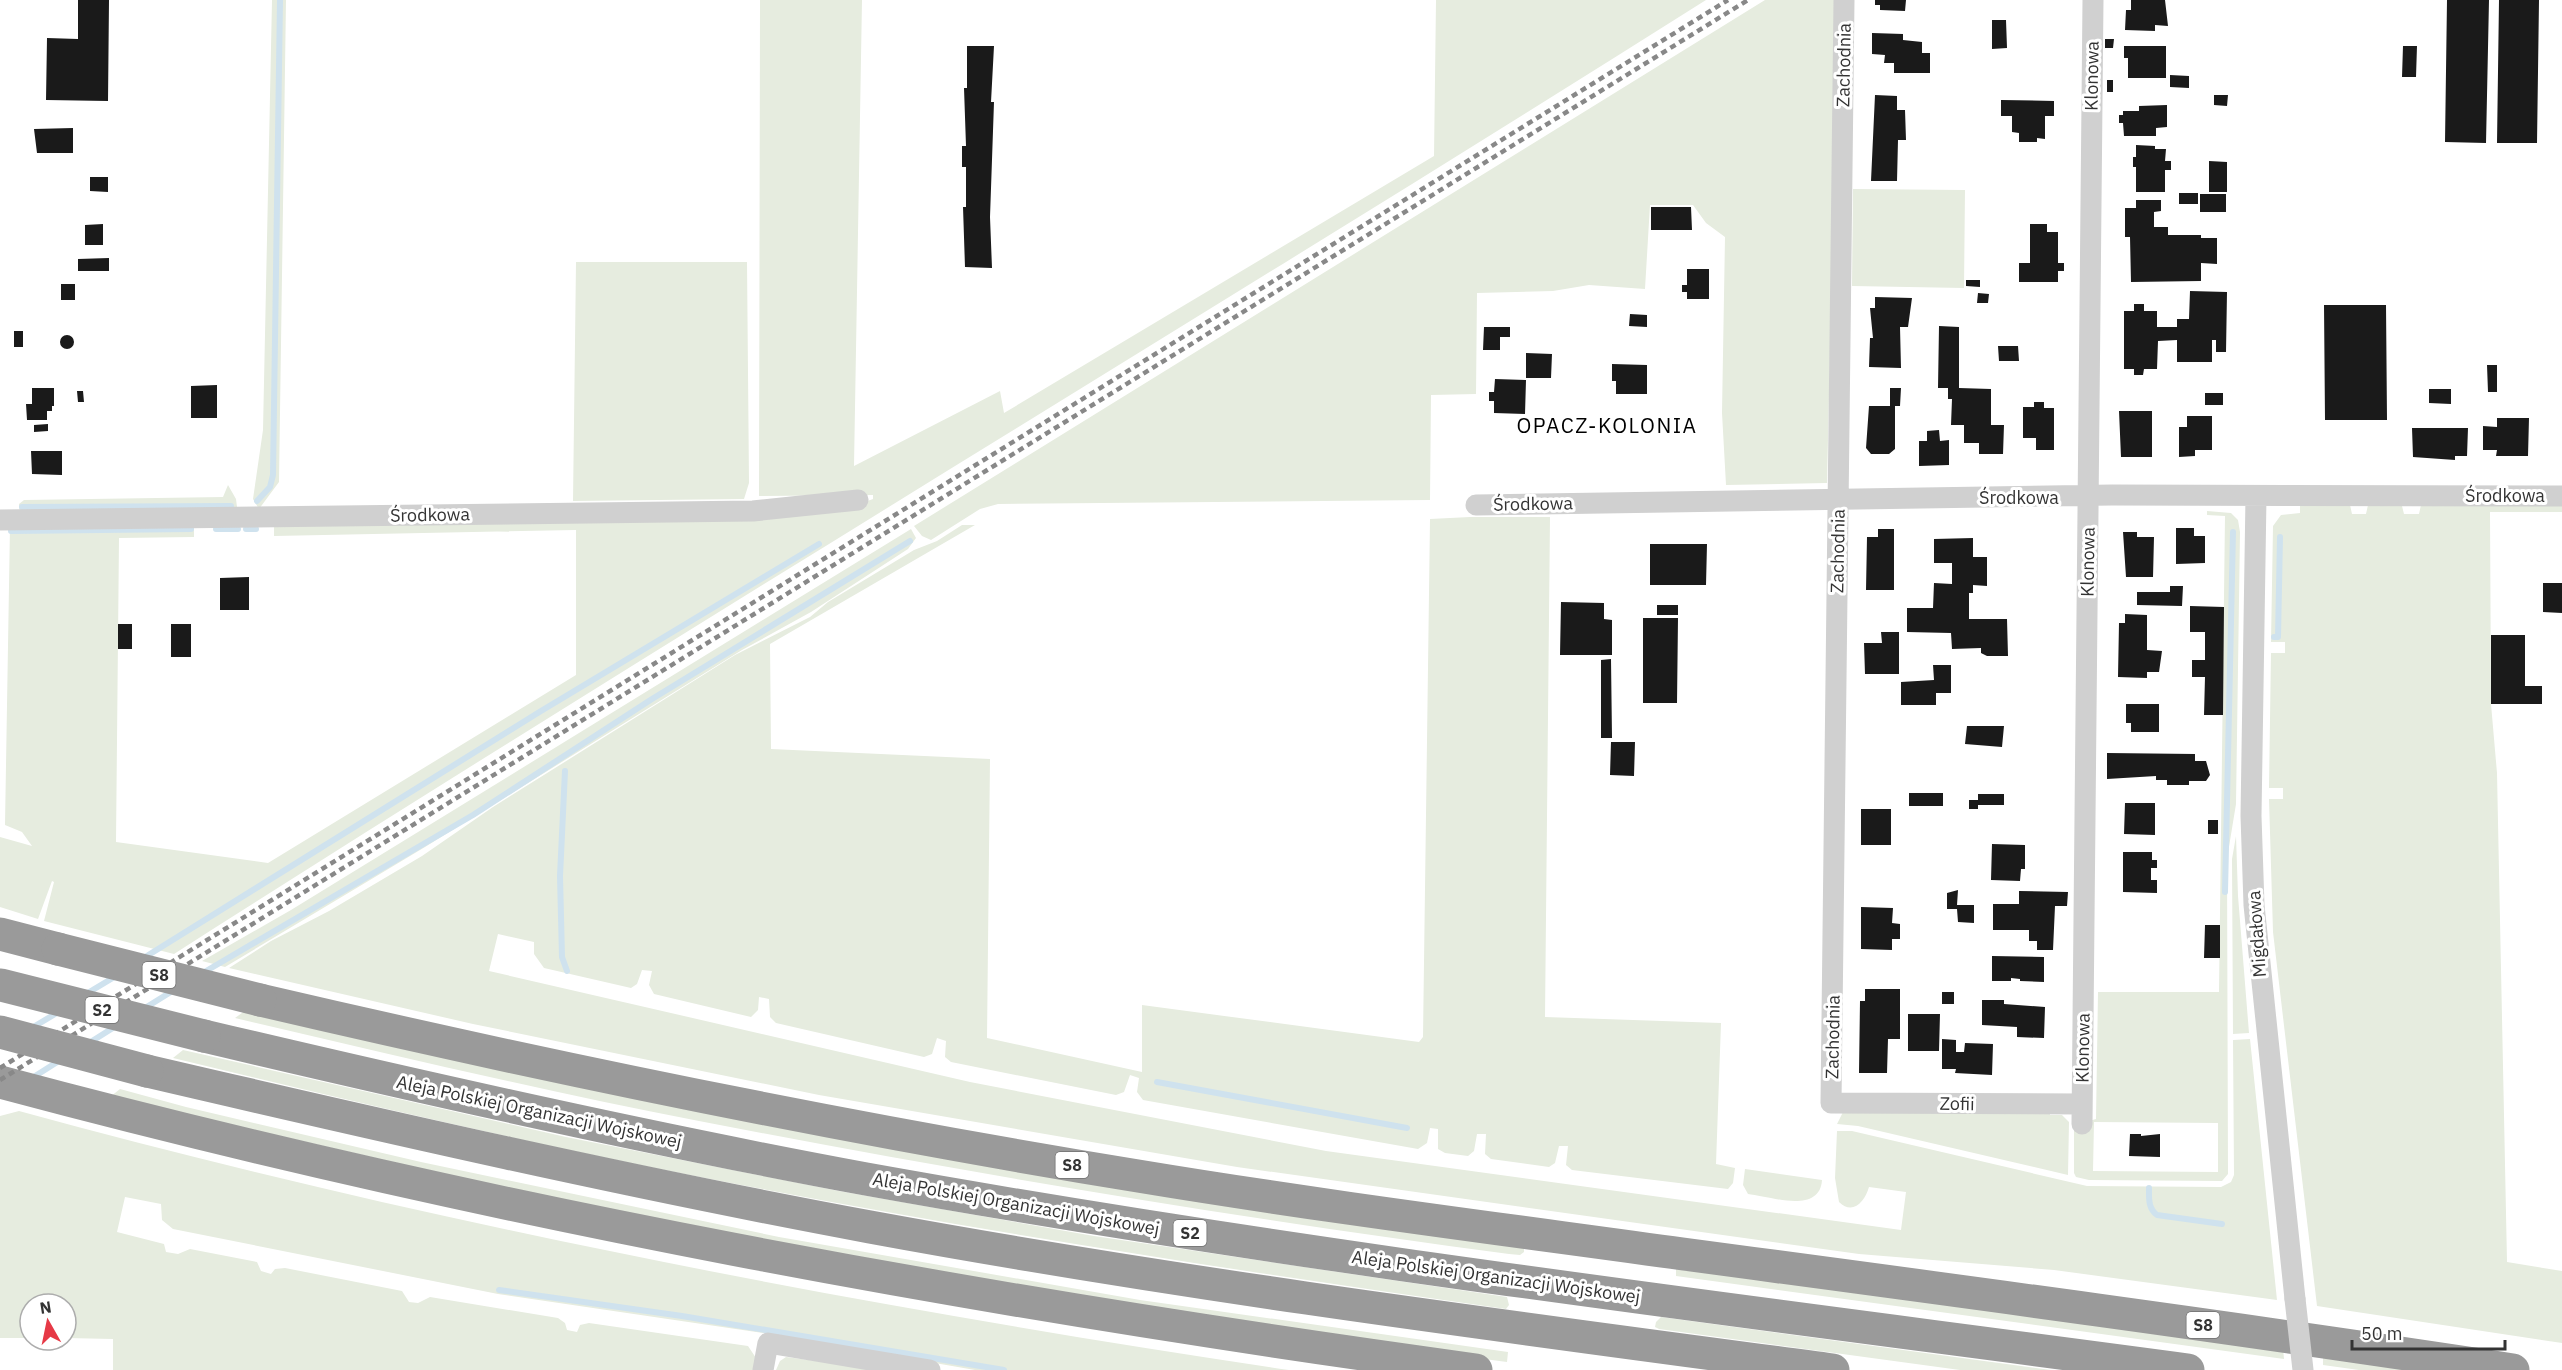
<svg xmlns="http://www.w3.org/2000/svg" width="2562" height="1370" font-family="'IBM Plex Sans',sans-serif">
<rect width="100%" height="100%" fill="#fff"/>
<path fill="#e6ecdf" fill-rule="evenodd" d="M272,0H286L279,482L259,509L253,499L263,430Z
M760,0H862L854,466L1000,391L1004,413L1434,156L1436,0H1706C1197,321 681,630 174,954L44,921L54,882L52,881L38,919L0,907V837L32,846L22,832L5,825L10,526L194,524V537L119,538L116,842L268,863L576,675V530L274,536V523L859,504L873,499V495L759,496Z
M1765,0H1838L1827,483L1726,485L1722,413L1725,237L1706,223L1693,205H1650L1645,289L1589,285L1553,291L1477,293L1476,394L1431,395L1430,500L998,504L980,509L931,540L922,536L914,526Z
M1853,189L1965,190L1964,288L1852,286Z
M576,262H747L749,483L744,499L573,501Z
M228,485L236,499L237,507L20,514L19,504L24,500L223,497Z
M2300,504L2350,505L2352,514H2366L2368,505L2402,506L2404,514H2419L2421,505H2562V512H2490L2491,704L2497,773L2507,1262L2562,1271V1343L2317,1306L2273,932L2269,799H2283V788H2269L2271,653H2285V642H2271L2273,526L2281,515L2300,513Z
M2207,511L2231,513L2238,520L2240,532L2236,804L2227,859L2228,1174L2222,1181L2089,1180L2076,1177L2074,1173V1125L2096,1119L2098,992H2219L2225,516L2207,515ZM2094,1122L2218,1123V1172L2093,1171Z
M1470,517H1550L1545,1017L1721,1023L1716,1164L1735,1168L1733,1183L1728,1189L1572,1170L1566,1165L1568,1146H1559L1555,1163L1549,1167L1491,1159L1485,1154L1486,1134H1477L1474,1151L1468,1156L1445,1153L1438,1149V1129L1430,1128L1427,1143L1418,1149L1143,1100L1137,1092L1139,1078L1130,1075L1124,1092L1116,1095L951,1062L945,1057L946,1041L937,1038L932,1054L924,1057L776,1023L770,1017L769,999L759,997L758,1010L751,1017L654,994L649,985L652,971L642,970L637,984L631,988L544,968L534,954V942L498,934L489,971L970,1082L1326,1151L1901,1230L1906,1192L1869,1187C1865,1201 1853,1216 1839,1202L1835,1178L1837,1131H1852L2087,1186L2221,1187L2231,1182L2234,1175L2233,1040L2250,1039L2277,1300L2054,1270L1859,1254L1237,1167L819,1095L473,1024L229,968L271,941L329,911L422,856L493,807L735,655L810,617L828,602L914,550L937,541L962,525H975L770,644L771,749L990,759L987,1038L1142,1072V1005L1419,1042L1423,1037L1430,519Z
M911,529L916,538L908,549L811,612L742,650L425,847L225,967L202,961L291,910Z
M2236,836L2238,896L2249,1033L2233,1034L2232,859Z
M246,1010L1524,1248V1252L1520,1255L1509,1254C1237,1218 968,1173 699,1121C543,1091 390,1054 235,1018Z
M183,1050L566,1137L839,1191L1094,1236L1507,1297L1509,1305L1506,1309C1238,1271 971,1230 705,1178C527,1143 350,1101 173,1058Z
M120,1089L186,1107L421,1162L779,1237L1140,1300L1508,1352L1507,1362L1354,1342L654,1222L110,1097Z
M2050,1110V1115H2062L2069,1122L2068,1175L1858,1126L1837,1124L1843,1112Z
M19,1111C436,1225 861,1306 1289,1370H975L763,1333L498,1294L173,1229L162,1220L161,1204L125,1197L117,1232L164,1244L166,1252L178,1254L190,1249L257,1262L261,1271L271,1274L275,1269L285,1268L402,1291L409,1302L418,1303L430,1297L558,1318L565,1323L567,1330L577,1332L580,1325L589,1323L748,1346L756,1358L757,1370H113V1339L66,1338V1304H30V1338H0V1116Z
M1745,1169L1822,1180C1820,1215 1769,1196 1748,1194L1743,1185Z
M1676,1268L2283,1348L2284,1359L1676,1276Z
M1661,1317L2051,1370H1960L1659,1329L1655,1327L1656,1322Z
M2323,1354L2434,1370H2359L2323,1365Z
M786,1357L885,1370H776L780,1361Z"/>
<g fill="none" stroke-linecap="round" stroke-linejoin="round">
<path stroke="#cfe2ee" stroke-width="6" d="M257,501L270,487L273,475L280,0
M22,507L231,506
M216,529H238
M246,529H256
M11,531L191,529
M2274,637H2278L2280,537
M565,771L560,876L562,957L567,971
M2225,892L2233,532
M142,959L541,711L819,544
M201,974L473,815L652,699L910,541
M86,994L116,976
M145,1008L174,990
M30,1029L60,1011
M89,1043L116,1026
M32,1078L62,1059
M1157,1082L1407,1128
M2149,1188C2149,1199 2148,1208 2157,1215L2222,1224
M499,1290L682,1316L1004,1370"/>
</g>
<path fill="#1a1a1a" d="M78,0H109L108,101L46,100L47,38L78,39Z
M1875,0H1906L1905,11L1880,10V5H1875Z
M2131,0H2165L2168,26L2155,25V31L2125,30L2126,10H2131Z
M2447,0H2489L2486,143L2445,142Z
M2499,0H2539L2537,143H2497Z
M1992,20H2006L2007,48L1992,49Z
M1872,33L1903,34V40L1922,42V53H1930V73H1894V63H1884L1885,55L1872,54Z
M2105,39H2114L2113,48H2105Z
M967,46H994L991,102H994L990,217L992,268L965,267L963,207H966V167H962V146H966L964,88H967Z
M2124,46H2166V78H2128V58H2124Z
M2403,46H2417L2416,77H2402Z
M2170,75L2189,76V88L2170,87Z
M2107,80H2113V92H2107Z
M1875,95L1897,96V110H1905L1906,140H1898L1897,181H1871Z
M2214,95H2228L2227,106L2214,105Z
M2001,100L2054,101V116H2045V139L2037,138V142H2019V133L2012,132V116H2001Z
M2167,105V127L2156,128V136H2124L2123,123H2119V115H2123V111H2139V106Z
M73,128V153H37L34,129Z
M2136,145L2155,146V149H2166L2165,161H2171V170H2165V192H2136V167H2133V157H2136Z
M2209,161L2227,162V192H2209Z
M90,177H108V192L90,191Z
M2179,193H2198V204H2179Z
M2200,194H2226V212H2200Z
M2136,200H2161V211L2154,212V227H2168V235H2201V238H2217V264L2201,263V281L2131,282L2130,237H2125V208H2136Z
M1651,207H1691L1692,230H1651Z
M103,224V245H85V225Z
M2030,224H2047V232H2058V263H2064V271H2058V282H2019V263H2030Z
M109,258V271H78V259Z
M1687,269H1709V299H1687V292H1682V285H1687Z
M1966,280H1980V287L1966,286Z
M61,284H75V300H61Z
M2190,291L2227,292L2226,352H2216V340H2212V362H2177V340L2158,341L2157,369H2144L2143,375H2134V369H2124V311H2134V304H2144V311H2157V327H2177V319H2189Z
M1978,293L1989,294L1988,303H1977Z
M1875,297L1912,298L1908,327H1900L1901,368L1869,367L1870,338H1873L1870,308H1875Z
M2324,305H2386L2387,420H2325Z
M1630,314L1647,315V327L1629,326Z
M1939,326L1959,327V388L1991,389V425H2004L2003,454H1979V443H1964V425H1951L1952,399H1948V388H1938Z
M1484,327H1510V337H1500V350H1483Z
M14,331H23V347H14Z
M60 342a7 7 0 1 1 14 0a7 7 0 1 1-14 0Z
M1998,346H2018L2019,361H1999Z
M1526,353L1552,354L1551,378H1526Z
M1612,364L1647,365V394H1616V381H1612Z
M2487,365H2497V392H2488Z
M1495,379L1526,380L1525,414L1494,413V401H1489V392H1494Z
M217,385V418H191V386Z
M32,388H54V406H52V411H47V420H27L26,404H32Z
M1890,388H1901L1900,406H1895V449L1889,454H1871L1866,448L1869,406H1890Z
M2429,389H2451V404L2429,403Z
M77,391H83L84,402H78Z
M2205,393H2223V405H2205Z
M2034,402H2044V408H2054V450H2036V438H2023V407H2034Z
M2119,411H2152V457H2121Z
M2187,416H2212V450H2195V456L2179,457V427H2187Z
M2497,418H2529L2528,456H2496L2497,450H2483V426L2497,427Z
M48,424V431L34,432V425Z
M2412,428H2468L2467,456H2455V460L2413,457Z
M1939,430L1940,441L1949,440V465L1919,466V441H1927V431Z
M31,451H62V475L32,474Z
M2176,528H2194V536H2205V563L2176,564Z
M1878,529H1894V590H1866L1867,537H1878Z
M2123,532H2137V537H2154L2153,577H2126Z
M1973,538V557H1987V586L1973,585V593H1969V619H2007L2008,656H1987L1981,653V648L1952,649L1951,633L1907,632V608H1933L1934,583L1952,584V563H1934V539Z
M1650,544H1707L1706,585H1650Z
M249,577V610H220V578Z
M2543,583H2562V613L2543,612Z
M2170,586H2183L2182,606L2137,605V592H2170Z
M1561,602L1604,603V619L1612,620V655H1560Z
M1657,605H1678V615H1657Z
M2190,606L2224,607L2223,715H2204L2205,677H2192V660H2205V632H2190Z
M2125,614L2147,615V650L2162,651L2159,672H2147V678L2118,677L2119,623H2125Z
M1643,618H1678L1677,703H1643Z
M118,624H132V649H118Z
M171,624H191V657H171Z
M1881,632H1899V674H1865L1864,643H1882Z
M2491,635H2525V686H2542V704H2491Z
M1611,659L1612,738H1601V660Z
M1933,665H1951V693H1936V705H1901V682L1934,680Z
M2126,704H2159V732H2131V723H2126Z
M1967,726H2004L2002,747L1965,744Z
M1611,742H1635L1634,776L1610,775Z
M2107,753L2195,754V761H2206L2210,775L2206,781H2189V785H2167V780H2156V776L2107,779Z
M1909,793H1943V806H1909Z
M1978,794H2004V805H1978V809H1969V800H1978Z
M2125,803H2155V835L2124,834Z
M1861,809H1891V845H1861Z
M2208,820H2218V834H2208Z
M1992,844L2025,845V869H2021L2020,881L1991,880Z
M2123,852H2152V860H2157V868H2151V880H2157V893L2123,892Z
M1958,890L1957,905H1974V923L1958,922L1957,909H1947V893Z
M2019,891L2068,892L2067,906H2055L2053,950H2037V941H2029V930H1993V904H2019Z
M1861,907L1893,908L1892,923L1900,924V939H1892V950L1861,949Z
M2205,925H2220V958H2204Z
M1992,956L2044,957V982L2020,981V979L2011,978V981H1992Z
M1865,989H1900V1039H1888L1887,1073H1859L1860,1001H1865Z
M1942,992H1954V1004H1942Z
M1982,1000H2004V1004L2045,1007L2044,1038L2017,1037V1027L1982,1025Z
M1908,1014H1940L1939,1051H1908Z
M1942,1039L1956,1040V1052H1964L1965,1043L1993,1044L1992,1075L1955,1073L1956,1069H1942Z
M2130,1134H2141V1136L2160,1134V1157L2129,1156Z"/>
<g fill="none" stroke-linecap="round" stroke-linejoin="round">
<path stroke="#d0d0d0" stroke-width="21" d="M1844,0L1831,1103L2082,1104
M2256,496L2251,816L2254,905L2295,1299
M1476,505L2112,495L2562,496
M0,520L753,511L858,500
M2082,1124L2093,0
M763,1370L768,1343L930,1370"/>
<path stroke="#9a9a9a" stroke-width="33" d="M0,934L58,949
M260,1000C551,1068 843,1128 1138,1176C1319,1206 1501,1229 1683,1254C1960,1291 2237,1328 2513,1370
M204,1036C423,1088 644,1138 866,1179C1304,1258 1747,1311 2188,1370
M147,1071C387,1127 628,1182 870,1227C1190,1286 1511,1327 1833,1370
M0,1082C485,1212 979,1302 1476,1370"/>
<path stroke="#888" stroke-width="4.5" stroke-dasharray="6 4.5" stroke-linecap="butt" d="M0,1068L1728,0
M0,1080L1748,0"/>
<path stroke="#d0d0d0" stroke-width="21" d="M2295,1299L2303,1370"/>
<path stroke="#9a9a9a" stroke-width="33" d="M58,949L260,1000
M1,985L204,1036
M0,1032L147,1071"/>
</g>
<g text-anchor="middle" stroke-width="6" stroke-linejoin="round" paint-order="stroke">
<g fill="#fff" stroke="#707070" stroke-width="1.5">
<rect x="142.5" y="962" width="33" height="26" rx="4.5"/>
<rect x="85.5" y="997" width="33" height="26" rx="4.5"/>
<rect x="1055.5" y="1152" width="33" height="26" rx="4.5"/>
<rect x="1173.5" y="1220" width="33" height="26" rx="4.5"/>
<rect x="2186.5" y="1312" width="33" height="26" rx="4.5"/>
</g>
<g font-size="16" font-weight="bold" fill="#333">
<text x="159" y="981">S8</text>
<text x="102" y="1016">S2</text>
<text x="1072" y="1171">S8</text>
<text x="1190" y="1239">S2</text>
<text x="2203" y="1331">S8</text>
</g>
<g font-size="18" fill="#333" stroke="#fff">
<text transform="translate(1844 65) rotate(-89)" y="6">Zachodnia</text>
<text transform="translate(2092 76) rotate(-89)" y="6">Klonowa</text>
<text x="2505" y="502">Środkowa</text>
<text x="2019" y="504">Środkowa</text>
<text transform="translate(1533 504) rotate(-1)" y="6">Środkowa</text>
<text transform="translate(430 515) rotate(-1)" y="6">Środkowa</text>
<text transform="translate(1838 551) rotate(-89)" y="6">Zachodnia</text>
<text transform="translate(2088 562) rotate(-89)" y="6">Klonowa</text>
<text transform="translate(2257 934) rotate(-94)" y="6">Migdałowa</text>
<text transform="translate(1833 1037) rotate(-89)" y="6">Zachodnia</text>
<text transform="translate(2083 1048) rotate(-89)" y="6">Klonowa</text>
<text transform="translate(1957 1104) rotate(1)" y="6">Zofii</text>
<text transform="translate(539 1112) rotate(12)" y="6">Aleja Polskiej Organizacji Wojskowej</text>
<text transform="translate(1016 1204) rotate(10)" y="6">Aleja Polskiej Organizacji Wojskowej</text>
<text transform="translate(1496 1277) rotate(8)" y="6">Aleja Polskiej Organizacji Wojskowej</text>
</g>
<g font-size="21" letter-spacing="1.5" fill="#000" stroke="#fff">
<text x="1607" y="433">OPACZ-KOLONIA</text>
</g>
</g>
<g transform="translate(48 1322) rotate(351)"><circle r="28" fill="#ffffff" stroke="#adadad" stroke-width="1.5"/>
<path d="M0-4.5L10 22L0 15L-10 22Z" fill="#e63946"/>
<text y="-9" font-size="16" font-weight="bold" text-anchor="middle" fill="#333333">N</text>
</g>
<path d="M2352 1340v9h153v-9" fill="none" stroke="#333333" stroke-width="3"/>
<text x="2361" y="1340" font-size="18" fill="#333333" stroke="#ffffff" stroke-width="4.5" paint-order="stroke">50 m</text>
</svg>
